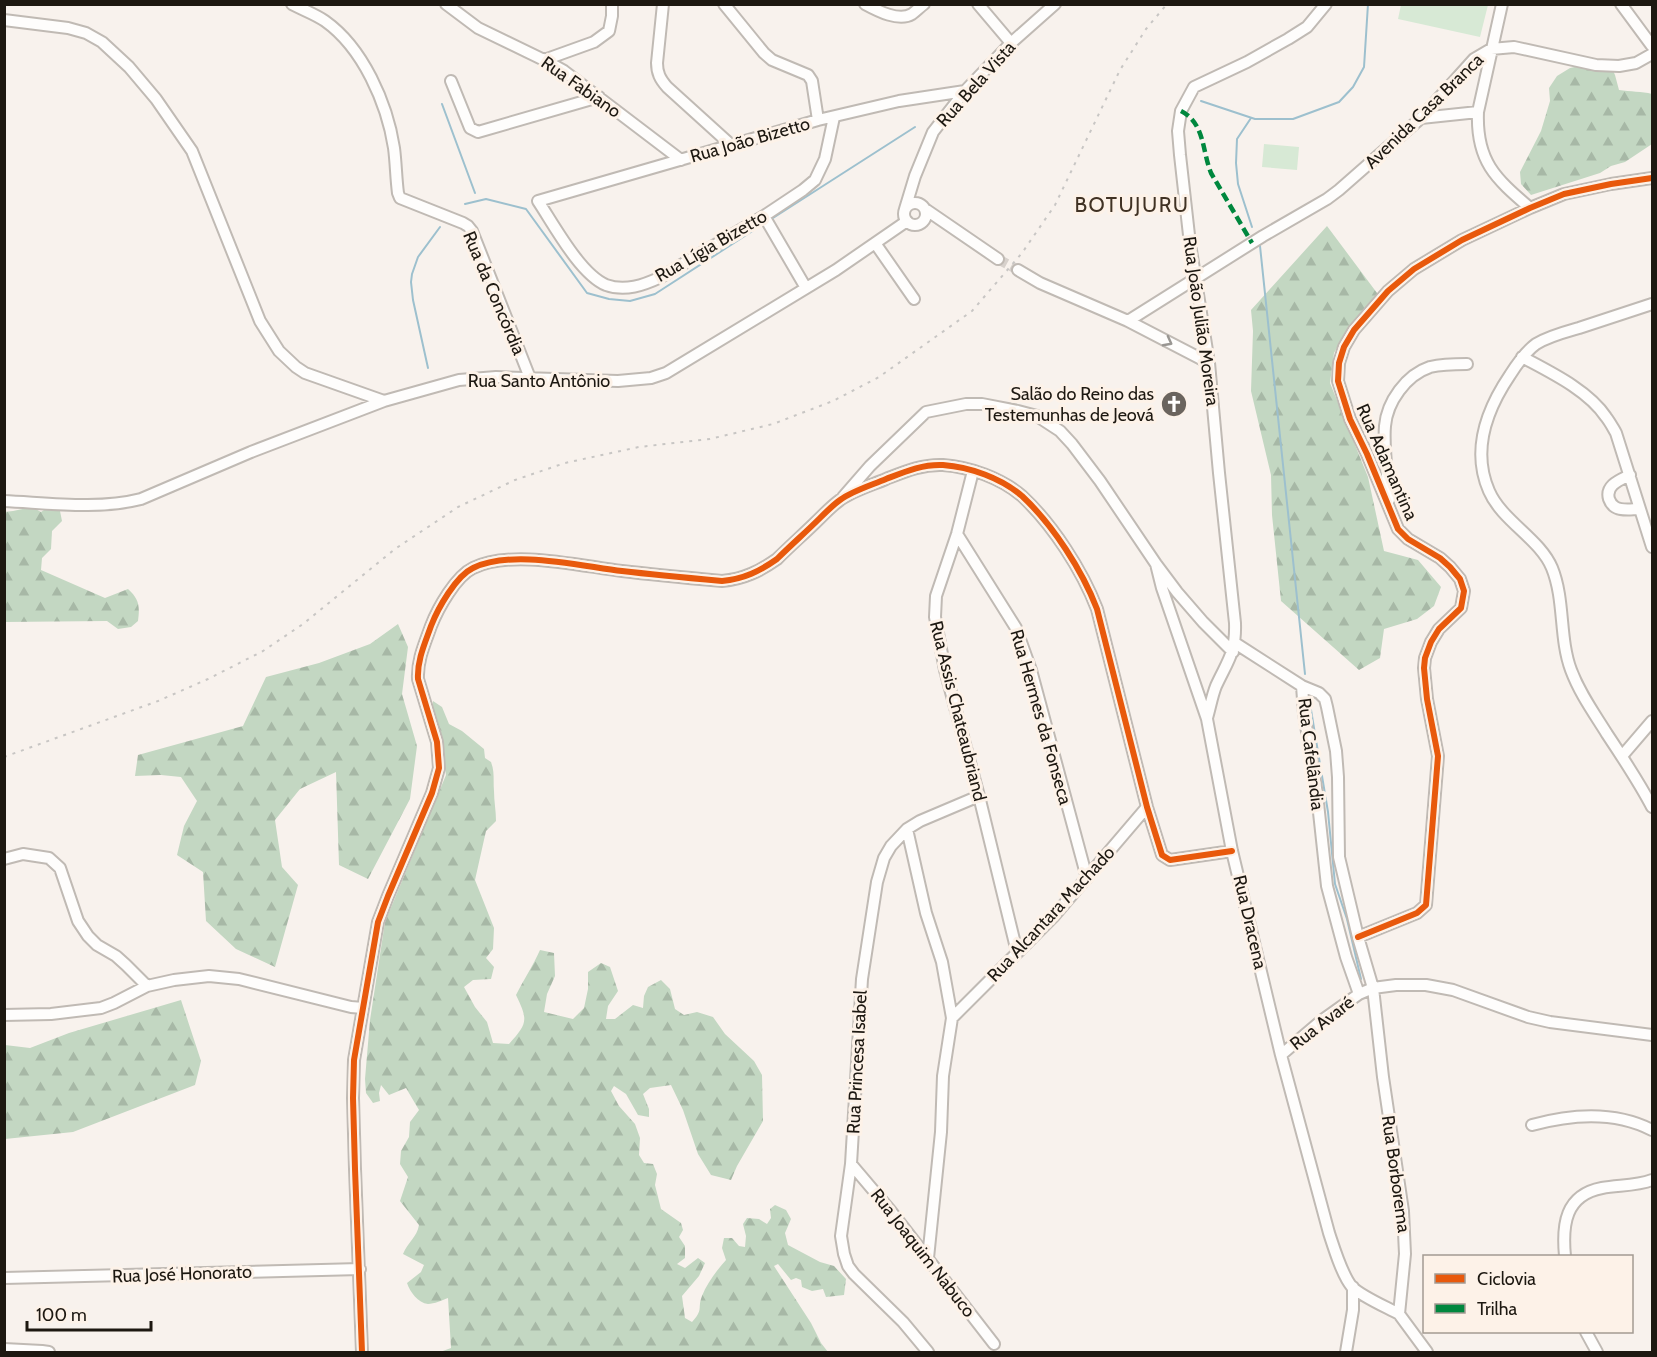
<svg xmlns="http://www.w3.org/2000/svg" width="1657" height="1357" font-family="Cabin,sans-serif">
<defs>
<pattern id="forest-firs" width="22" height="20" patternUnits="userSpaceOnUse" patternTransform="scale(1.5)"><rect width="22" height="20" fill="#c3d7c2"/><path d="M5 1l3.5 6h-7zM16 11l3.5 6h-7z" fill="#a7b8a6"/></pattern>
</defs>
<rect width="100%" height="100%" fill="#f8f2ed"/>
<path fill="url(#forest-firs)" d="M1610,64L1615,75L1619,90C1630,92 1642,91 1652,94V144L1625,162L1611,166L1600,173L1531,195L1521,184L1520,172L1541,131L1550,101L1549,88L1557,76L1570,68L1584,65Z
M1327,226L1380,297L1345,333L1334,353L1330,383L1368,477L1384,551L1418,560L1441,587L1434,606L1417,619L1384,629L1380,658L1359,670L1281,601L1272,515L1271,475L1251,391L1253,331L1251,310Z
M32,507L41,512L47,508L60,511L62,521L52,531L51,549L42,558L41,570L105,598L128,589C139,599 140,606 138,621L131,627L118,629L107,621L5,622L4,512L13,511Z
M398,624L408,647L402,694L417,746L410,799L368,879L339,865L336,772L300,789L275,820L282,867L298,885L275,967L236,949L206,921L203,872L177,855L184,826L197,801L181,777L161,775L135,776L138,755L243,726L266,677L319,663L370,644Z
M433,701L442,707L449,724L462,731L484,749L485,758L491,762C495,772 493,781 494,791C494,801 496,811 496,821L486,831L475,880L494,928L493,949L486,958L494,967L491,979L473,980L464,987L475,1007L487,1022L493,1043L509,1044C528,1023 528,1020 516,995C524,979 533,966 540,950L554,953L555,976L547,994L544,1012L573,1019L584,1008L588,989V972L601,963L610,967L618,991L608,1006L606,1019H615L633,1005L643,1008L644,996L648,987L661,980L670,989L675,1009L684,1015L697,1012L713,1017L725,1034L754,1061L762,1075L763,1121L737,1166L731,1180L711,1175L698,1154L683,1110L671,1085L650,1088L643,1094L649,1109V1117L638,1115L626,1094L614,1086L611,1091L619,1106L635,1124L640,1138L639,1155L644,1163L653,1164L657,1174L655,1185L661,1209L681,1223L683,1230L679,1237L685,1246V1258L677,1264L685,1268L698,1258L705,1263L699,1276L682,1296L685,1318L692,1322C704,1309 697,1309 702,1296C707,1283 717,1270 726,1260L722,1248L724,1238H732L739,1246L745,1247L746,1236L743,1224L747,1218L759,1219L767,1224L771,1218L770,1209L775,1205L786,1210L791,1219L785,1233L788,1245L820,1262L834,1266L846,1279L844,1295L826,1297L823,1289L812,1291L802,1287L801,1280L796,1278L791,1280L778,1264L774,1266L811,1323L821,1343L828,1352H440L451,1348L448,1298C443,1300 434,1304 428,1304C418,1303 410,1292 407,1283L421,1272L424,1265L403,1254C408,1242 417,1237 419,1225L400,1201L408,1177L400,1164L401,1151L409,1137L410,1122L419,1110L406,1088L389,1095L381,1085L379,1093L380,1101L373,1103L366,1093L365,1079L370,1020L385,922L446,775L440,737L431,711Z
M181,1000L201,1061L195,1085L73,1132L5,1139V1045L30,1048L69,1033Z"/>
<path fill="#d7e9d5" d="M1401,5V4L1488,5L1480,37L1398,19Z
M1264,144L1299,147L1297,170L1262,167Z"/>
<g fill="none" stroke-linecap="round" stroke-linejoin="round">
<path stroke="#9dc0ce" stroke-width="2" d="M1201,101L1255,119H1293L1339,102L1353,87L1364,67L1368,4
M442,104L475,193
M1251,118L1237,139L1236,163L1238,184L1252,227
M465,204L486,199L526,209L587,293L609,299L630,301L655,294L754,230
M773,218L915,127
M1260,246L1305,674
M428,368L413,300L411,282L412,274L418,257L440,227
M1309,698L1328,812L1335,884L1347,919L1361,979"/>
<path stroke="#d7d1cc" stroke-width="10" stroke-dasharray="10 5" stroke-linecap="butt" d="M998,259L1018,270"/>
<g stroke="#c0bab4" stroke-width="14">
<path id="minor" d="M292,4C303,10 315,14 325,21C363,48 387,103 394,148C396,163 396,178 398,193L400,198L463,223L468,226L472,231L530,378
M446,4L478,28L544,60L564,71L681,160
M663,4L657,63C657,73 660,79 667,87L731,145
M724,4L764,53L772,60L808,75L812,81L818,120
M865,4C878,11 899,22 912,14C916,11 920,7 924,4
M978,4L1011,43
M1502,4L1478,112C1476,161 1495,178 1530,208
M1621,4L1652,46
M4,20L68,28L86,33L102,42L129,67L156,99L192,151L260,321L279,351L296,367L305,373L384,401
M544,60L594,42L609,31L612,16V4
M451,81L470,128L478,132L599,97
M834,117L825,159L815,180L803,190L764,216L661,277C644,285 625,292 606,285C580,274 554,225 538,201L818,120L899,101L965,91
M1421,118L1478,112
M904 214a11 11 0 1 1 22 0a11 11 0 1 1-22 0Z
M905,209L915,176L933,132L965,91L1011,43L1055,4
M925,209L998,259
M764,216L806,288
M875,243L914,299
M1018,270L1040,283L1128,321L1209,363
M1652,304C1628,312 1603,320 1579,328C1565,332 1549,336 1536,344C1525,352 1517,364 1510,375C1487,409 1471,450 1489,491C1502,521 1540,539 1552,568C1565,600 1559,638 1571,670C1580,694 1594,713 1607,734C1623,758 1639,782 1652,807
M1128,321L1263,236L1327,199L1339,190L1421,118L1474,59L1491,49L1514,47L1596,65L1619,66L1636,63L1652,54
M1522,357C1550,372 1588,390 1606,417C1610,422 1613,428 1616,433L1652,547
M973,471L957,534L936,596L935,617L945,670L979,796L1017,952
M1630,475C1620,480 1605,485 1609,499C1610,502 1612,505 1615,507C1621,511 1632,509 1639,509
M843,497L870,466L926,412L966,404H982L1018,411L1037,416L1060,431L1072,444L1100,481L1156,564L1177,592L1203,622L1233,652
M1389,500C1388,478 1383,448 1385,426C1387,402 1406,375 1430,367C1443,364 1454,364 1467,364
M4,501C48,503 98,510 141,499L251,452L384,401L459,380L496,377L618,381L651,378L666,373L836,270L907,221
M957,534L1016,628L1031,670L1087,878
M1156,564L1162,588L1207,719L1232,851L1281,1055L1329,1233C1334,1248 1342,1275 1352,1287C1361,1296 1386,1307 1399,1314
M1235,643L1302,686L1319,693L1325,699L1327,707L1336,751L1338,777L1339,857L1358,937L1373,988L1383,1077L1403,1211L1405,1254L1399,1314L1427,1352
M1302,686L1304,713L1317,794L1327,886L1346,957L1359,994
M1207,718C1210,708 1212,696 1216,686C1228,660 1236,653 1235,623L1219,473L1209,363L1190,244L1180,155L1178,131L1181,111L1194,87L1247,62L1288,39L1307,27L1326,4
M1622,756L1652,721
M907,829L926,913L942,962L952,1018L943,1076L941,1132L928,1258
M4,859L23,854L49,858L60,868L78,921L88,936L97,945L116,956L126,965L147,986
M1358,937L1417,913L1426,905L1438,756L1427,699L1424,668L1425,658L1431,642L1439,629L1461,608L1464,591L1460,579L1450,567L1440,558L1408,539L1398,529L1367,454L1350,419L1338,381L1339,363L1344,347L1354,330L1388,291L1414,269L1462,240L1530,208L1564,194L1611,184L1652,178
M4,1015L51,1014L101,1008L114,1003L147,986L174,980L209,976L239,979L351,1007L363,1008
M952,1018L1054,916L1147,807
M1281,1055L1321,1021L1359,994L1373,988L1396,985H1426L1453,990L1528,1017L1550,1022L1652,1035
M1532,1125C1572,1114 1615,1111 1652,1130
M851,1164L890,1210L994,1344
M1565,1256C1562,1225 1565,1195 1602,1188C1619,1185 1636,1186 1652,1180
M4,1278L360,1269
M1586,1332L1597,1352
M4,1349L42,1351L49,1352
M362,1352L355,1169L353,1098L354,1060L378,922L388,896L432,793L439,768L437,742L418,679C417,660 425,643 431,626C438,608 456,576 473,568C511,549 580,566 622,571C656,575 689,578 722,581C744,579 760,571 777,559C791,545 806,532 820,518C826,512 833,505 840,500C852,491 872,485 886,479C904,472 922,464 943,465C970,467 1001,478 1022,496C1053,525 1082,570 1097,609L1147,807L1162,855L1170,860L1232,851
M928,1352L903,1322L854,1274L848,1266L844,1254L841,1236L851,1164L862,979L877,882L884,858L891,846L907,829L920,821L979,796
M1346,1352L1353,1310V1287"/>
</g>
<use href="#minor" stroke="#fefdfc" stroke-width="10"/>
<path stroke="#c8c6c4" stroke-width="2" stroke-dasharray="3 6" stroke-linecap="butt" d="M4,757L158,701L208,679L263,651L303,624L395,549L458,507L515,480L565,463L639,447L710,439L773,424L833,401L879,377L972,311L1022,253L1055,205L1120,70L1146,29L1167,4"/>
<path stroke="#00873e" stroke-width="4.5" stroke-dasharray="9 4.5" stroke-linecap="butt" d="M1181,111C1205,123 1202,151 1211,173L1252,243"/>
<g stroke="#fdf2e8" stroke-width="10">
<path id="cycleway" d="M1358,937L1417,913L1426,905L1438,756L1427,699L1424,668L1425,658L1431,642L1439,629L1461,608L1464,591L1460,579L1450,567L1440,558L1408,539L1398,529L1367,454L1350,419L1338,381L1339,363L1344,347L1354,330L1388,291L1414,269L1462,240L1530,208L1564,194L1611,184L1652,178
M362,1352L355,1169L353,1098L354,1060L378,922L388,896L432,793L439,768L437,742L418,679C417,660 425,643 431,626C438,608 456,576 473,568C511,549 580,566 622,571C656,575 689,578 722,581C744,579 760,571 777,559C791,545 806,532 820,518C826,512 833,505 840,500C852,491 872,485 886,479C904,472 922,464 943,465C970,467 1001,478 1022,496C1053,525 1082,570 1097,609L1147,807L1162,855L1170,860L1232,851"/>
</g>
<use href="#cycleway" stroke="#e8590c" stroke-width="6"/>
</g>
<defs><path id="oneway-chevron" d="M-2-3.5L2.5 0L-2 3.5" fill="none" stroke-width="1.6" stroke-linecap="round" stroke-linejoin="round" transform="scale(1.5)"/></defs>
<use stroke="#999692" href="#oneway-chevron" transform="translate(1168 342) rotate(28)"/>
<defs>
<g id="church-disc" transform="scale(1.35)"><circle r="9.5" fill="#6a645e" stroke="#fdf2e8"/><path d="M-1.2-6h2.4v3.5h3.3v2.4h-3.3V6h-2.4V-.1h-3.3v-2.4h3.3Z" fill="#fff"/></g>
</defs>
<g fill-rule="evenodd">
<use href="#church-disc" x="1174" y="404"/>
</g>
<g text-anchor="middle" stroke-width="6" stroke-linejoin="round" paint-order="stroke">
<g font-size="18" fill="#1d1811" stroke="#fdf2e8">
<text transform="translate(976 84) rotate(-48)" y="6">Rua Bela Vista</text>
<text transform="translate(581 87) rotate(35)" y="6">Rua Fabiano</text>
<text transform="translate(1424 111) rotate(-44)" y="6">Avenida Casa Branca</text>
<text transform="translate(750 140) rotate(-16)" y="6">Rua João Bizetto</text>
<text transform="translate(711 246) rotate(-30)" y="6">Rua Lígia Bizetto</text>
<text transform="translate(494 293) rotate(67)" y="6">Rua da Concórdia</text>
<text transform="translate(1201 321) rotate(82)" y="6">Rua João Julião Moreira</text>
<text x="539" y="387">Rua Santo Antônio</text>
<text transform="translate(1387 462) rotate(66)" y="6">Rua Adamantina</text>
<text transform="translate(958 711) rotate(76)" y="6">Rua Assis Chateaubriand</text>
<text transform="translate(1041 717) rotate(74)" y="6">Rua Hermes da Fonseca</text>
<text transform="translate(1311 754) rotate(83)" y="6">Rua Cafelândia</text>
<text transform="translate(1051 914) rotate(-47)" y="6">Rua Alcantara Machado</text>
<text transform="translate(1250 922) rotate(77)" y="6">Rua Dracena</text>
<text transform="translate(1322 1023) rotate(-38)" y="6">Rua Avaré</text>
<text transform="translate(857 1062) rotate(-87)" y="6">Rua Princesa Isabel</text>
<text transform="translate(1396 1174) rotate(82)" y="6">Rua Borborema</text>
<text transform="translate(923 1253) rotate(52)" y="6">Rua Joaquim Nabuco</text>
<text transform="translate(182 1274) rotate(-2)" y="6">Rua José Honorato</text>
</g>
<g font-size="18" fill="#1d1811" stroke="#fdf2e8" text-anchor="end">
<text x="1154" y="400">Salão do Reino das<tspan x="1154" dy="21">Testemunhas de Jeová</tspan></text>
</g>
<g font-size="21" letter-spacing="1.5" fill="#403224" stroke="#fdf2e8">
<text x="1132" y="212">BOTUJURU</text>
</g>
</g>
<rect width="1657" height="1357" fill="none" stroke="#1d1811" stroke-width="12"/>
<rect x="1423" y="1255" width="210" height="78" fill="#fdf2e8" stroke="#a39b92" stroke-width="1.5"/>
<rect x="1435" y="1274" width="30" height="9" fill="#e8590c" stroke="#a39b92" stroke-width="1.5"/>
<text x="1477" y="1285" font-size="18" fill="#1d1811">Ciclovia</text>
<rect x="1435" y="1304" width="30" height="9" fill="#00873e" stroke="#a39b92" stroke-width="1.5"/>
<text x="1477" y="1315" font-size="18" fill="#1d1811">Trilha</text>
<path d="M27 1321v9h124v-9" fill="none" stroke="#1d1811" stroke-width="3"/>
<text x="36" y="1321" font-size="18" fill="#1d1811" stroke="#fdf2e8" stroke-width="4.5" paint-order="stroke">100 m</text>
</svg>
